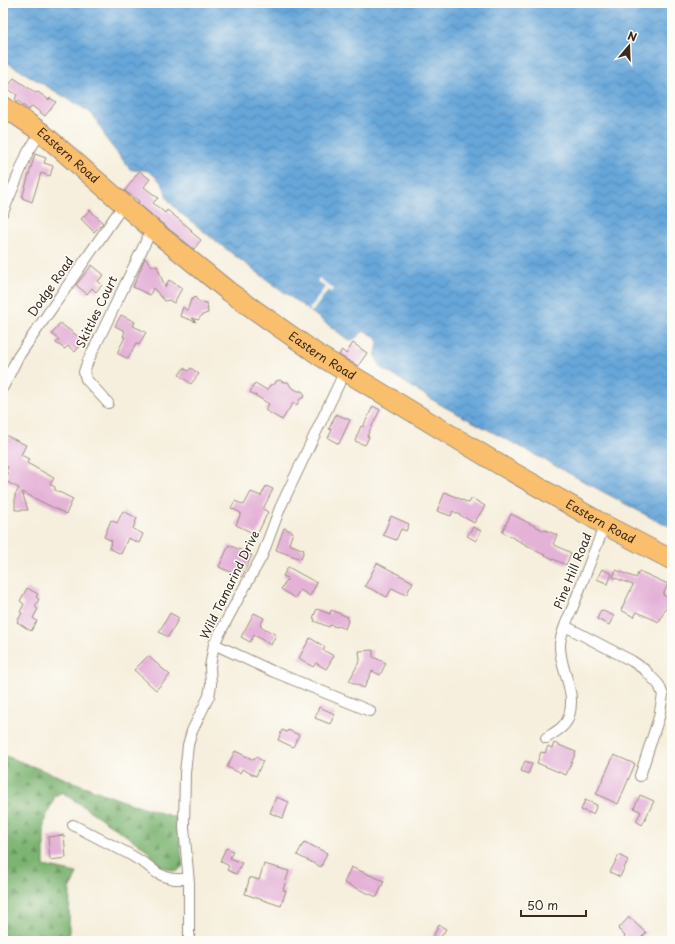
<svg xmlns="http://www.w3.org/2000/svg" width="675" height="944" font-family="'Playpen Sans',sans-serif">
<defs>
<pattern id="forest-firs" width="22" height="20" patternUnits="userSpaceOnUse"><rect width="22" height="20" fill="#7db472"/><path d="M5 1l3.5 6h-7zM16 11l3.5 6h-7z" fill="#68935d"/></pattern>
<pattern id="water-waves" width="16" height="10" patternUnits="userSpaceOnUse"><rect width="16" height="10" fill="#66a6d9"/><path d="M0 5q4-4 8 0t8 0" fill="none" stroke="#5587af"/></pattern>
</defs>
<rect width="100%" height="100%" fill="#fdfcf7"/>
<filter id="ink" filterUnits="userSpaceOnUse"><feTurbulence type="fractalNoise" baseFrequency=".025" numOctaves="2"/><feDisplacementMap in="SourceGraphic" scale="8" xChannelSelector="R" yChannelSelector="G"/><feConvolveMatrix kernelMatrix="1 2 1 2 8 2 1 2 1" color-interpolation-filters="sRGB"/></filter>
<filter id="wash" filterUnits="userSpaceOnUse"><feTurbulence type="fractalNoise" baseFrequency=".012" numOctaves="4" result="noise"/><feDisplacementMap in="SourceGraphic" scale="16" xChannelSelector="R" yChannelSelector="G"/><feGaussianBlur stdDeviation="0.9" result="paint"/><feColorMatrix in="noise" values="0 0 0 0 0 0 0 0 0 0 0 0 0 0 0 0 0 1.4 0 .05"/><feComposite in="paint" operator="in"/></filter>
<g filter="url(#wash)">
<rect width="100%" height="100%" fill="#f6efdd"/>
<path fill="url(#forest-firs)" stroke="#5c6f48" d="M3,755L123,801L177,818L183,866L177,872L160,866L146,849L62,792L55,796L44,822V866L77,873L70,890L69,926V941H3Z"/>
<path fill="url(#water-waves)" stroke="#50687c" d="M3,3H672V527L659,522L622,502L517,445L441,405L382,368C372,354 377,356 378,341C374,337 370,332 364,331C359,334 357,338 352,340L347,339C294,298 239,261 187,218C181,214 172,205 168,199C166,197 166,193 165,190C163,183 156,177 150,172C143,168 136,172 130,169L107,140L98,122L90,112L3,60Z"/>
<path fill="#f6efdd" d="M319,278L334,289L331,292L328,290L312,312L309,310L325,287L317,281Z"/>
<g id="blocks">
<path fill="#e4b1d7" d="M14,78L36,93L38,92L49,100L50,98L56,102L45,116L32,106L29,110L15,99L17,95L7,88Z
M35,154L46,158L44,163L53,166L50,176L41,173L32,202L22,198Z
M139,171L150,179L144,187L158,198L153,203L165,213L167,210L192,230L190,231L201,240L194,249L159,221L138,203L139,201L125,191Z
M90,210L103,223L94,232L81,219Z
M145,258L152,266H157L165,287L169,280L182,288L174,303L169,300L165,301L153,288L150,295L133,287Z
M92,265L104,275L98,281L102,285L96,292L92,288L87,294L76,285Z
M195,297L199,302L207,303L208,313L202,315L198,320L192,318L196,322L180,316L183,307L187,311L191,300Z
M121,315L135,322L133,326L146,332L139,345L136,343L128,359L117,353L125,337H123L125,331L115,326Z
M60,323L84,341L75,352L68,346L65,349L56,343L59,340L52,334Z
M353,343L367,353L358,366L339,355L342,350L346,354Z
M184,368L188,371L191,368L199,374L191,384L179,375Z
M280,380L283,382H288L291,387L298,391H302L305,395L304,397L300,399L297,405L293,403L282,420L265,410L269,404L250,392L255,383L267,390L270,385L275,384L276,381Z
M373,406L380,410L367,436L369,437L365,445L355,441L361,426L363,427Z
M336,414L350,420L339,444L328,438L332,430L329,429Z
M3,434L26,445L21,455L29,459L27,463L54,478L50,484L55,487V490L73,499L66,514L22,492L28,510H15V495L19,488L5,481L8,473L5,472L8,467L3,465Z
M266,486L273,489L263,509L268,512L257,535L236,525L241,513L231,508L235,501L244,505L251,492L261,496Z
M445,492L469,503L472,498L485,506L474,523L453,511L451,516L437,511Z
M123,511L137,518L133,529L143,534L139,543L128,538L121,554L109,548L112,541L104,537L111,520L117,523Z
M511,514L545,531V530L557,535L553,544L571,553L566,565L536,551V550L502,532Z
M391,516L409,524L406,531L401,529L396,540L383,535Z
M473,527L481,531L476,541L467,536Z
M284,528L293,532L289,544L304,550L301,559L276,550Z
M229,545L252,555L242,577L219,567Z
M377,563L413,582L406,595L392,588L387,597L365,586Z
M288,567L317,583L310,596L300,590L295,598L281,589L288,578L283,576Z
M602,569L612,574L608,584L597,579Z
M616,570L636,578L639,571L668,584L663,595L670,599L659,622L637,612L634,617L621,610L633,585L613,577Z
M27,588L38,594L36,597L39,599L35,607L38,609L33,618L37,621L31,631L17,622L22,613L20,612L24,604L20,601Z
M317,609L330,614L331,610L348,617L347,620L348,621L345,629L338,626L337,627L330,625L329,627L314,621L315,619L313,618Z
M601,610L614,616L609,625L597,619Z
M170,613L179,618L168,637L159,632Z
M254,613L264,618L260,626L276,635L271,645L254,635L250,642L241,637Z
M310,638L325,647L323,650L334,656L326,669L316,663L313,667L299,658Z
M373,650V657L386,663L380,675L372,671L364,688L349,681L360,660L359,651Z
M148,656L170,675L156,690L134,670Z
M319,707L335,714L330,724L315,718Z
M282,730L287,732L288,730L299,735L293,747L278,740Z
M554,743L576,752L566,775L537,763L541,752L545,753L548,746L552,748Z
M235,751L254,760L256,757L263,761L256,776L242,769L240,773L227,767Z
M614,755L635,764L618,804L596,794Z
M525,761L532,764L528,774L521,771Z
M640,795L654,801L642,825L636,821L641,812L634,808Z
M276,797L289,802L283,818L270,813Z
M585,800L597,805L593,814L581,810Z
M64,835L66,858L50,860L48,837Z
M304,842L327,853L321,867L297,855Z
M226,848L233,851L230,858L242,863L236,874L227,870L229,866L220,861Z
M619,855L628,860L620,877L610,872Z
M264,864L289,871L283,890L286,891L281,906L245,894L250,877L259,880Z
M351,867L384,881L377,897L344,883Z
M629,917L646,933L638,941H621L625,936L618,929Z
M439,925L446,929L438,941H437L432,938Z"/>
</g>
</g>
<g filter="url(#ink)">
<use href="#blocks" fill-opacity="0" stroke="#988c7e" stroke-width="1"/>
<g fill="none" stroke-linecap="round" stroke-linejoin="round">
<g stroke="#988c7e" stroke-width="12">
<path id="street" d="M3,212L28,152L41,132
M3,387L18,357L124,204
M108,403L86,379L84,372L88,361L152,229
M565,626L632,661L645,670L659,685L663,695L659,717L640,776
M214,644L272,671L370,711
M546,738C555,732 566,727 569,716C577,689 559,670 560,644C561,631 569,617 574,604C584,578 594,551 605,525
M73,825L129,854L147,865L157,873L166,877L174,879H188
M189,941V883L184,827L185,773L188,745L192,731L209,696L211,685L210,667L214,644L239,597L262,556L280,508L345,371"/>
</g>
<g stroke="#988c7e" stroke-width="21">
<g id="highway">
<path id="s1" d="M3,106L41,132L152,229L228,291L320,356L502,466L605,525L672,560"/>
</g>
</g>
<use href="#street" stroke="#fff" stroke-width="10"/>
<use href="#highway" stroke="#f9bf6d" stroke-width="19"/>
</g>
</g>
<g text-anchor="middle" stroke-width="3" stroke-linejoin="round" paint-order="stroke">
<g font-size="12" fill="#3b2a1e" stroke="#fdfcf7">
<text dy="4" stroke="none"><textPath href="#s1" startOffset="82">Eastern Road</textPath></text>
<text transform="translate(51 287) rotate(-55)" y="4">Dodge Road</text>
<text transform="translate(97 312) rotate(-64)" y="4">Skittles Court</text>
<text dy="4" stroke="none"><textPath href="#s1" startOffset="406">Eastern Road</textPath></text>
<text dy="4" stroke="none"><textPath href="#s1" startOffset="730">Eastern Road</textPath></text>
<text transform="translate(573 571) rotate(-68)" y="4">Pine Hill Road</text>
<text transform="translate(230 585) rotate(-64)" y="4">Wild Tamarind Drive</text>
</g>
</g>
<rect width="675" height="944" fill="none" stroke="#fdfcf7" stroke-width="16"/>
<g transform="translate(629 46) rotate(19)" stroke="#fdfcf7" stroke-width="3" paint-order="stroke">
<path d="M0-3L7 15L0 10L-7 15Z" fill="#3b2a1e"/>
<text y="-6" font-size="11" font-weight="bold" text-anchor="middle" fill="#3b2a1e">N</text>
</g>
<path d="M521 910v6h65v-6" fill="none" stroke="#3b2a1e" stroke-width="2"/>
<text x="527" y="910" font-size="12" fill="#3b2a1e" stroke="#fdfcf7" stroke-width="3" paint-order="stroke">50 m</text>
</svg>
